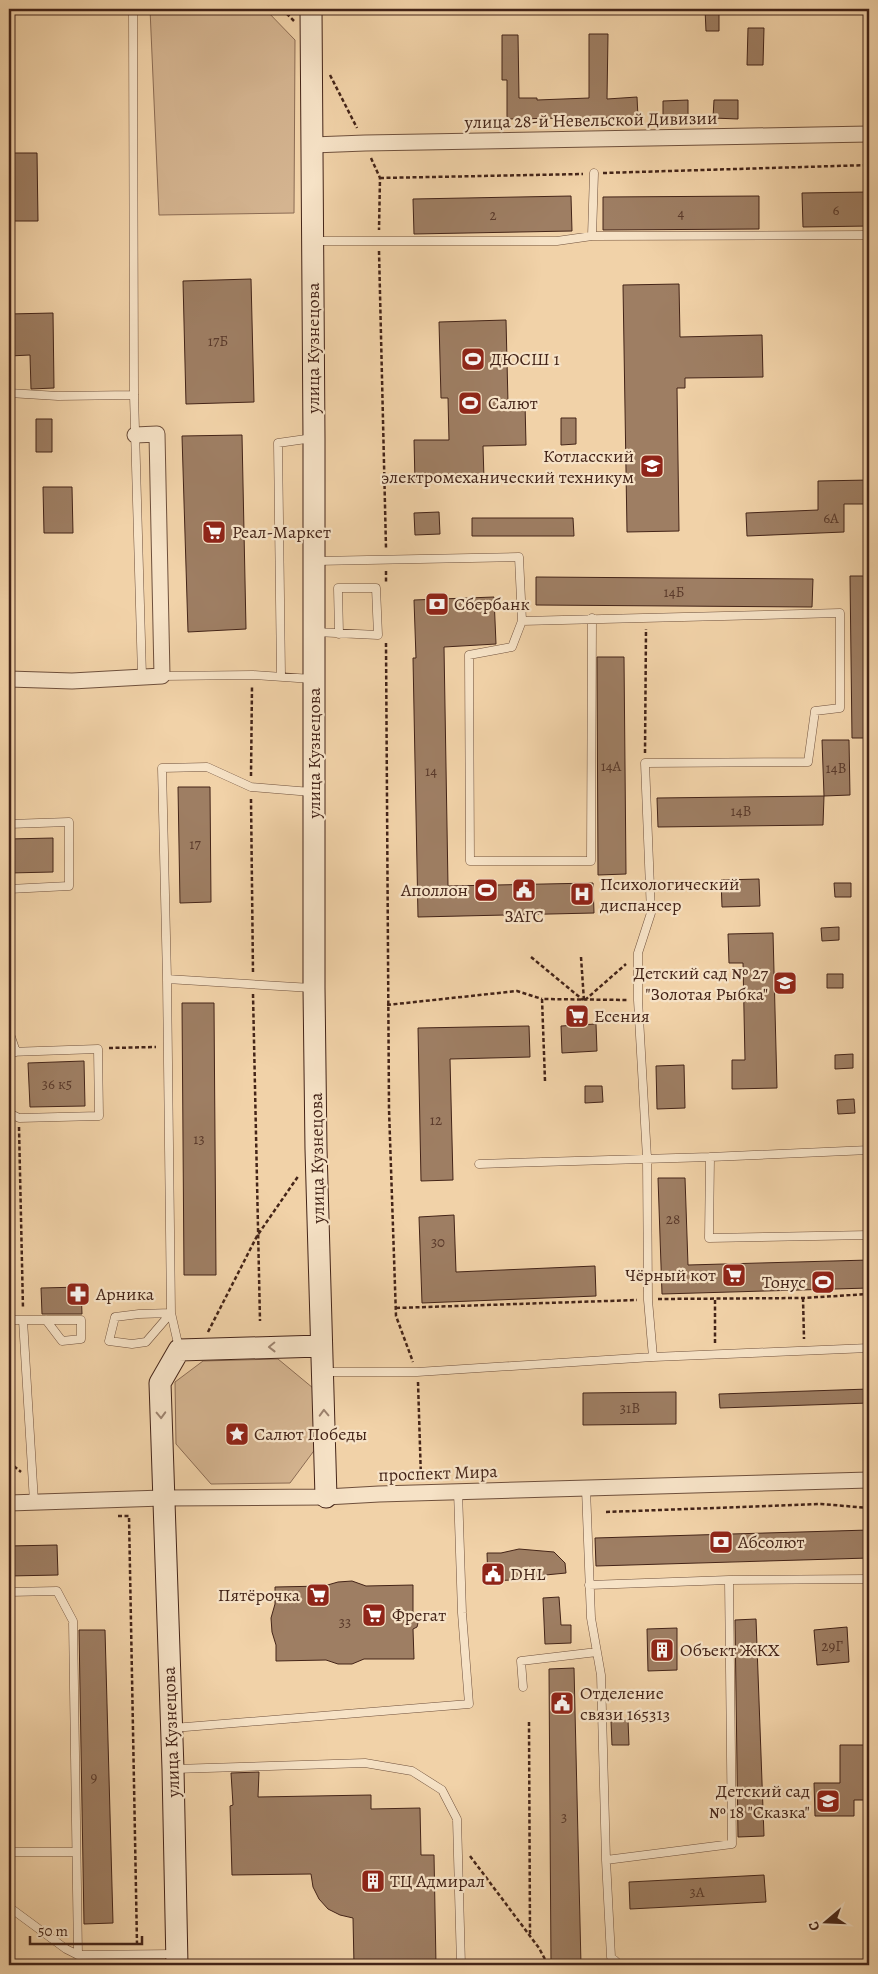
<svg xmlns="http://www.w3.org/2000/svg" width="878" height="1974" font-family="Alegreya,serif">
<rect width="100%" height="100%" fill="#f1d2a8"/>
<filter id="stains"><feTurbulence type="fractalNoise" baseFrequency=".004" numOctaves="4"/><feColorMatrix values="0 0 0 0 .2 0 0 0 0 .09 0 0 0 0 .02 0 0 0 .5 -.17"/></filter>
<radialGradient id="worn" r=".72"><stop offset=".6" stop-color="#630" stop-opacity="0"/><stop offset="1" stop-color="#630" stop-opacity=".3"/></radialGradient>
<path fill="#d4b490" stroke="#8c6c54" d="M150,9H265L295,40L294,213L159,215Z
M278,1359L313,1388L316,1448L290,1483L211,1484L176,1444L175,1382L203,1361Z"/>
<path fill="#9e7e63" stroke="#442418" d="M705,9H719V31H706Z
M748,28H764L763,65H747Z
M589,34H608L607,99L637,97L638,117L507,119V80H502V35H518L519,98H537V100L589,98Z
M688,100V116H663V101Z
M714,100H738V119L713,118Z
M9,153H37L38,221H9Z
M869,192V226L803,227L802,193Z
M571,196L572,231L414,234L413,199Z
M759,196V229L603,230V197Z
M251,279L254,402L186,404L183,281Z
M679,284L680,337L762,335L763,377L685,378V388H677L679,531L627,532L623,285Z
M53,313L54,388L31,389L30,355L9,356V314Z
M506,320L508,403H525L526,445L483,446L484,480L415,482L414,440H449L448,398H441L439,322Z
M561,418H576V444L561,445Z
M36,419H52V452H36Z
M242,435L246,629L188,632L182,436Z
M869,480V504H844V532L747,536L746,513L818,510V481Z
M43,487H72L73,533H44Z
M439,512L440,534L415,535L414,513Z
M472,518H573L574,536H472Z
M850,576H869V738H852Z
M536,577L813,579L812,607L536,605Z
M494,597L496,644L444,647L448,886L593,883L594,913L418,917L413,658H416L414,600Z
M597,657H624L626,874L598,875Z
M822,740H849L850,795L824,796Z
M178,787H210L211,902L180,903Z
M824,796L823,825L658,827L657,798Z
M53,838V872L9,873V839Z
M759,879L760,906L722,907L721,880Z
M834,883H851V897H835Z
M839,927V940L822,941L821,928Z
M773,933L777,1088L732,1089V1060H745L743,963H729L728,934Z
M827,974H843V988H827Z
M182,1003H214L216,1275H184Z
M596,1024L597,1051L562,1053L561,1026Z
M529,1026L530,1057L450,1059L453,1180L421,1181L418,1028Z
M853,1054V1068L835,1069V1055Z
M84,1061L85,1106L30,1107L28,1063Z
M684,1065L685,1108L657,1109L656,1066Z
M585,1086H602L603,1102L585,1103Z
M854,1099L855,1113L838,1114L837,1100Z
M658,1178H685L688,1265L869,1260V1288L662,1294Z
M454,1215L456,1272L595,1266L596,1296L422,1303L419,1217Z
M81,1287L82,1314H42L41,1288Z
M869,1389V1403L720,1408L719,1394Z
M676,1392V1424L583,1425V1393Z
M869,1530V1558L596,1566L595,1538Z
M57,1545L58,1575L9,1576V1546Z
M519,1549L554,1552L565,1563L566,1573L535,1576L536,1579L488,1581L487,1553H501Z
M352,1581L366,1586L413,1585V1614L419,1619L417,1627L413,1629L414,1659H364L352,1664H338L326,1660L276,1661V1645L272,1632L271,1618L275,1604V1587L324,1586L338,1582Z
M559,1597L561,1625H571V1643L545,1644L543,1598Z
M756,1619L764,1836L738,1837L735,1620Z
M847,1627L849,1662L817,1665L814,1630Z
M677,1628V1670L648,1671L647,1629Z
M79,1630H105L113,1923L84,1924Z
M574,1668L581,1965H551L549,1669Z
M628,1720L629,1745H612L611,1721Z
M840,1745H864V1774L869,1773V1800H854V1816H815L814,1783H840Z
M259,1772L258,1797L371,1795V1809L420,1808L421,1855H434L436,1965H354L353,1918L340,1915L328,1909L319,1899L313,1887L311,1874L232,1875L230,1806L233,1805L231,1773Z
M764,1875L766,1902L630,1909L629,1882Z"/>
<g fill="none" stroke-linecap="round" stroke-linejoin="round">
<g stroke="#6f503c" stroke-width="9">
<path id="lane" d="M133,9L134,395L142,676
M592,236L594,173
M314,241H557L592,236L869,235
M9,393L58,396L134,395
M316,561L519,557L522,621L840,613V708L815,711L808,762L645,763L651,913L638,953V1000L647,1158L648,1300L653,1357
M522,621L512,647L469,655L470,861H591L592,618
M315,632L378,635L376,588H338L339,634
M162,676L253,675L312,679
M281,676L278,443L313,438
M311,792L251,787L207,767L162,768L167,979L312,988
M9,824L69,822V886L9,889
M167,979L171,1313L179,1348
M9,1031L16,1052
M9,1052L98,1049L99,1116L19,1118L9,1113
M710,1157L869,1150
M479,1164L710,1157L709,1238L869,1235
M171,1313L146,1342L132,1344L109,1341L115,1317L139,1314Z
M9,1320H81V1339L62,1341L46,1320
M23,1320L34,1502
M325,1372H417L653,1357L869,1348
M586,1489L591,1618L601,1675L606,1860L611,1957L620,1965
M589,1585L729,1580L869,1579
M9,1592L57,1591L73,1621L78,1955L175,1954
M523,1687L521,1661L597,1652
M173,1728L469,1704L462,1613L458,1491
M174,1769L365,1763L412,1771L442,1790L457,1819L461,1965
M9,1852H76
M606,1860L732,1844L729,1580
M9,1907L66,1949L78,1955"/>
</g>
<g stroke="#6f503c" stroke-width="17">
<path id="street" d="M313,145L365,143L869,134
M9,679L72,681L162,676L157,434L135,435
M9,1503L163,1498L326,1497L379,1494L869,1480"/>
</g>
<g stroke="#442418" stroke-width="23">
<path id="secondary" d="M311,9L314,438V988L316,1149L326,1497
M177,1965L173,1769L160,1383L179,1350L321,1346"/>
</g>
<path stroke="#442418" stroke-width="2.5" stroke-dasharray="4 2.5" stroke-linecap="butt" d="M282,9L294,21
M330,75L357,128
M371,158L380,178L379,230
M603,173L869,165
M380,178L583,174
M379,251L386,548
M386,571V583
M386,643L389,1109L396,1316L413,1362
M645,753L646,629
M251,776L252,686
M251,799L253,973
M531,957L583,1000
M581,957L584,1001
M253,994L260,1321
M585,1000L626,964
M387,1005L517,991L542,999
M109,1048L156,1047
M545,1081L542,999L627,1000
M19,1127L23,1309
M803,1298L804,1339
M658,1299L803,1298L869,1294
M396,1308L637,1300
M208,1332L257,1236L299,1175
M715,1343V1299
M418,1382L421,1479
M9,1462L21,1472
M606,1512L821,1504L869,1508
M118,1516H129L137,1944
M529,1722L530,1936
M470,1856L539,1948L547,1963"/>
<use href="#lane" stroke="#f6e2c6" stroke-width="8"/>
<use href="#street" stroke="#f6e2c6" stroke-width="15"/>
<use href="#secondary" stroke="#f6e2c6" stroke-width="21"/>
</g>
<defs><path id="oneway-chevron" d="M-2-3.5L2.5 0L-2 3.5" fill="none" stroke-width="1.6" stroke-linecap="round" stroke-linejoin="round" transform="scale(1.25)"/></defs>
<g stroke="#9d836f">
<use href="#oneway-chevron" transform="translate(272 1347) rotate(179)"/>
<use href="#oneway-chevron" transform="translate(324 1413) rotate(-92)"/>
<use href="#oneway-chevron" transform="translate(161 1415) rotate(88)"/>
</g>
<defs>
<g id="stadium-square" transform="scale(1.25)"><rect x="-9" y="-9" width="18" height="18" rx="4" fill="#8f2418" stroke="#f6e2c6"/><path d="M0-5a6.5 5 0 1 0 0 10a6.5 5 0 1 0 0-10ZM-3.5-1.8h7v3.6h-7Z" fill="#fff"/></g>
<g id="university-square" transform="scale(1.25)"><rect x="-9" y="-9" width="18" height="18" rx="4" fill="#8f2418" stroke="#f6e2c6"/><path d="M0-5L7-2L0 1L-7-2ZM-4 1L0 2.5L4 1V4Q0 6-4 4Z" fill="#fff"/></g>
<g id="supermarket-square" transform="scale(1.25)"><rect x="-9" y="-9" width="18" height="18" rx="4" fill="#8f2418" stroke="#f6e2c6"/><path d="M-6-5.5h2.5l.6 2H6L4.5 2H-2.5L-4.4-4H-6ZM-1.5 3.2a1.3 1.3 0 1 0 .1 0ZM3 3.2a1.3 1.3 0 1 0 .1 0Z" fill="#fff"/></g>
<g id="bank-square" transform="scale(1.25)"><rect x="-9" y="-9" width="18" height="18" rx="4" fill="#8f2418" stroke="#f6e2c6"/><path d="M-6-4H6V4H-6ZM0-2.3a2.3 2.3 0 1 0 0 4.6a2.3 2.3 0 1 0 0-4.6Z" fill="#fff"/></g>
<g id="civic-square" transform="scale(1.25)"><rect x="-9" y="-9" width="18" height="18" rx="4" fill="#8f2418" stroke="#f6e2c6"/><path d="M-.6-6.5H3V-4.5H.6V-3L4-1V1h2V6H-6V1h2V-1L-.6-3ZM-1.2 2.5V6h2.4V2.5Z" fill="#fff"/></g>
<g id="hospital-square" transform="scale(1.25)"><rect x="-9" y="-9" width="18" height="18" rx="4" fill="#8f2418" stroke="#f6e2c6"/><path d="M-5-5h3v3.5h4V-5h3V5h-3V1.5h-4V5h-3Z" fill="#fff"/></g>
<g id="school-square" transform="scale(1.25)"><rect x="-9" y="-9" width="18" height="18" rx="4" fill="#8f2418" stroke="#f6e2c6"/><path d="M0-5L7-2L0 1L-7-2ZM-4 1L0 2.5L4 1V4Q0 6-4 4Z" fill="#fff"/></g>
<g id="pharmacy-square" transform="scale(1.25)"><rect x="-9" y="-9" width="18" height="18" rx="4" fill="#8f2418" stroke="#f6e2c6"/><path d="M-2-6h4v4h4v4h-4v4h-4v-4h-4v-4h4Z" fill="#fff"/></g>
<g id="sight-square" transform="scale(1.25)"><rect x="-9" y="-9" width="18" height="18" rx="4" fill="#8f2418" stroke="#f6e2c6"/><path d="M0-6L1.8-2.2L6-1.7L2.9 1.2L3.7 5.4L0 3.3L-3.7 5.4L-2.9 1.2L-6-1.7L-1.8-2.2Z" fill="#fff"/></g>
<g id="building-square" transform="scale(1.25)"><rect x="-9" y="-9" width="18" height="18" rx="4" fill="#8f2418" stroke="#f6e2c6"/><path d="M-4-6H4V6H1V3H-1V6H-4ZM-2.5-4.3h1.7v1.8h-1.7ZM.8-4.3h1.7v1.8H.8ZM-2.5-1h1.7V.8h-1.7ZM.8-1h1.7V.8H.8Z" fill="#fff"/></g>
</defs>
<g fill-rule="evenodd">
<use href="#stadium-square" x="473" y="359"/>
<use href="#stadium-square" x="470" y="403"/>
<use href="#university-square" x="652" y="466"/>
<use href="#supermarket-square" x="214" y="532"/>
<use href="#bank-square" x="437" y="604"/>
<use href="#stadium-square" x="486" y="890"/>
<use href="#civic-square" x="524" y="890"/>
<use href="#hospital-square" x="582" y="894"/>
<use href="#school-square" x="785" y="983"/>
<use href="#supermarket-square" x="577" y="1016"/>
<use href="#supermarket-square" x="734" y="1275"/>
<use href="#stadium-square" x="823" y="1282"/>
<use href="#pharmacy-square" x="78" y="1294"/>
<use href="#sight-square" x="237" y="1434"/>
<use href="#bank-square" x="721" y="1542"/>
<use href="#civic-square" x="493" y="1574"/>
<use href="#supermarket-square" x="318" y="1595"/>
<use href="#supermarket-square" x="374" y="1615"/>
<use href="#building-square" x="662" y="1650"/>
<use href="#civic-square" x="562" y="1703"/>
<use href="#school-square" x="828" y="1801"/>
<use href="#building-square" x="373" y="1881"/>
</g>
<g text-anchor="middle" stroke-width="4.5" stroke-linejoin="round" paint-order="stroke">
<g font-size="15" fill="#5a3a2b">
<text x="836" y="215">6</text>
<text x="681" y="218">4</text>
<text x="493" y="220">2</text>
<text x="218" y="346">17Б</text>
<text x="831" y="523">6А</text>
<text x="674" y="597">14Б</text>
<text x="611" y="771">14А</text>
<text x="836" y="773">14В</text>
<text x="431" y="776">14</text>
<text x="741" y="816">14В</text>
<text x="195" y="849">17</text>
<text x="57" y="1089">36 к5</text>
<text x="436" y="1125">12</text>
<text x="199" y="1144">13</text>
<text x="673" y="1224">28</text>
<text x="438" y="1247">30</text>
<text x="630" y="1413">31В</text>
<text x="345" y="1627">33</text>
<text x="832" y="1651">29Г</text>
<text x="94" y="1782">9</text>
<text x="564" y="1822">3</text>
<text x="697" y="1897">3А</text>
</g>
<g font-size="18" fill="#442418" stroke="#f6e2c6">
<text transform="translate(591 120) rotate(-1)" y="6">улица 28-й Невельской Дивизии</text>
<text transform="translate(313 348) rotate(-90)" y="6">улица Кузнецова</text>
<text transform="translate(314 753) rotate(-90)" y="6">улица Кузнецова</text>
<text transform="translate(317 1158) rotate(-91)" y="6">улица Кузнецова</text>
<text transform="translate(438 1473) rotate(-2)" y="6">проспект Мира</text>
<text transform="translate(171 1732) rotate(-92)" y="6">улица Кузнецова</text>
</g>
<g font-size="18" fill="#442418" stroke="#f6e2c6" text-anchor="start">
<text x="490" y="365">ДЮСШ 1</text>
<text x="488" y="409">Салют</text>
<text x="634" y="462" text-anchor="end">Котласский<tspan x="634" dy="21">электромеханический техникум</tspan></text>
<text x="232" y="538">Реал-Маркет</text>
<text x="454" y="610">Сбербанк</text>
<text x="600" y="890">Психологический<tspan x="600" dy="21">диспансер</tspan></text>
<text x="468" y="896" text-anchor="end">Аполлон</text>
<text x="524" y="922" text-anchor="middle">ЗАГС</text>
<text x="768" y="979" text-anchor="end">Детский сад № 27<tspan x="768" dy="21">"Золотая Рыбка"</tspan></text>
<text x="594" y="1022">Есения</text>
<text x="716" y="1281" text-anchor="end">Чёрный кот</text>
<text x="806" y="1288" text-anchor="end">Тонус</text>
<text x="96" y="1300">Арника</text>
<text x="254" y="1440">Салют Победы</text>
<text x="738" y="1548">Абсолют</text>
<text x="510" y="1580">DHL</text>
<text x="300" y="1601" text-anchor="end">Пятёрочка</text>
<text x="392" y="1621">Фрегат</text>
<text x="680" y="1656">Объект ЖКХ</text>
<text x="580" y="1699">Отделение<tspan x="580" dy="21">связи 165313</tspan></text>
<text x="810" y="1797" text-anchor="end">Детский сад<tspan x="810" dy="21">№ 18 "Сказка"</tspan></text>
<text x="390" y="1887">ТЦ Адмирал</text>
</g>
</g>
<rect width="878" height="1974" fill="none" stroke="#f1d2a8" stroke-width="30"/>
<rect x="10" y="10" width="858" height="1954" fill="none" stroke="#442418" stroke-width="2.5"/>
<rect x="15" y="15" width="848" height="1944" fill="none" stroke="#442418"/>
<g transform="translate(826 1922) rotate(251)" stroke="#f6e2c6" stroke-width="4" paint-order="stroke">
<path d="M0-4L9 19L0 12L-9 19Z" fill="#442418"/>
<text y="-8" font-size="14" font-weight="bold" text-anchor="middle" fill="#442418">С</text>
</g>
<path d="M30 1936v8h112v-8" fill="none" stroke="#442418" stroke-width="2.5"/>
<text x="38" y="1936" font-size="15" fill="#442418" stroke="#f6e2c6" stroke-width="4" paint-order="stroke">50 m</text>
<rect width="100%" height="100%" filter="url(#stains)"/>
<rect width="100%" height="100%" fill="url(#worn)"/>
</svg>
